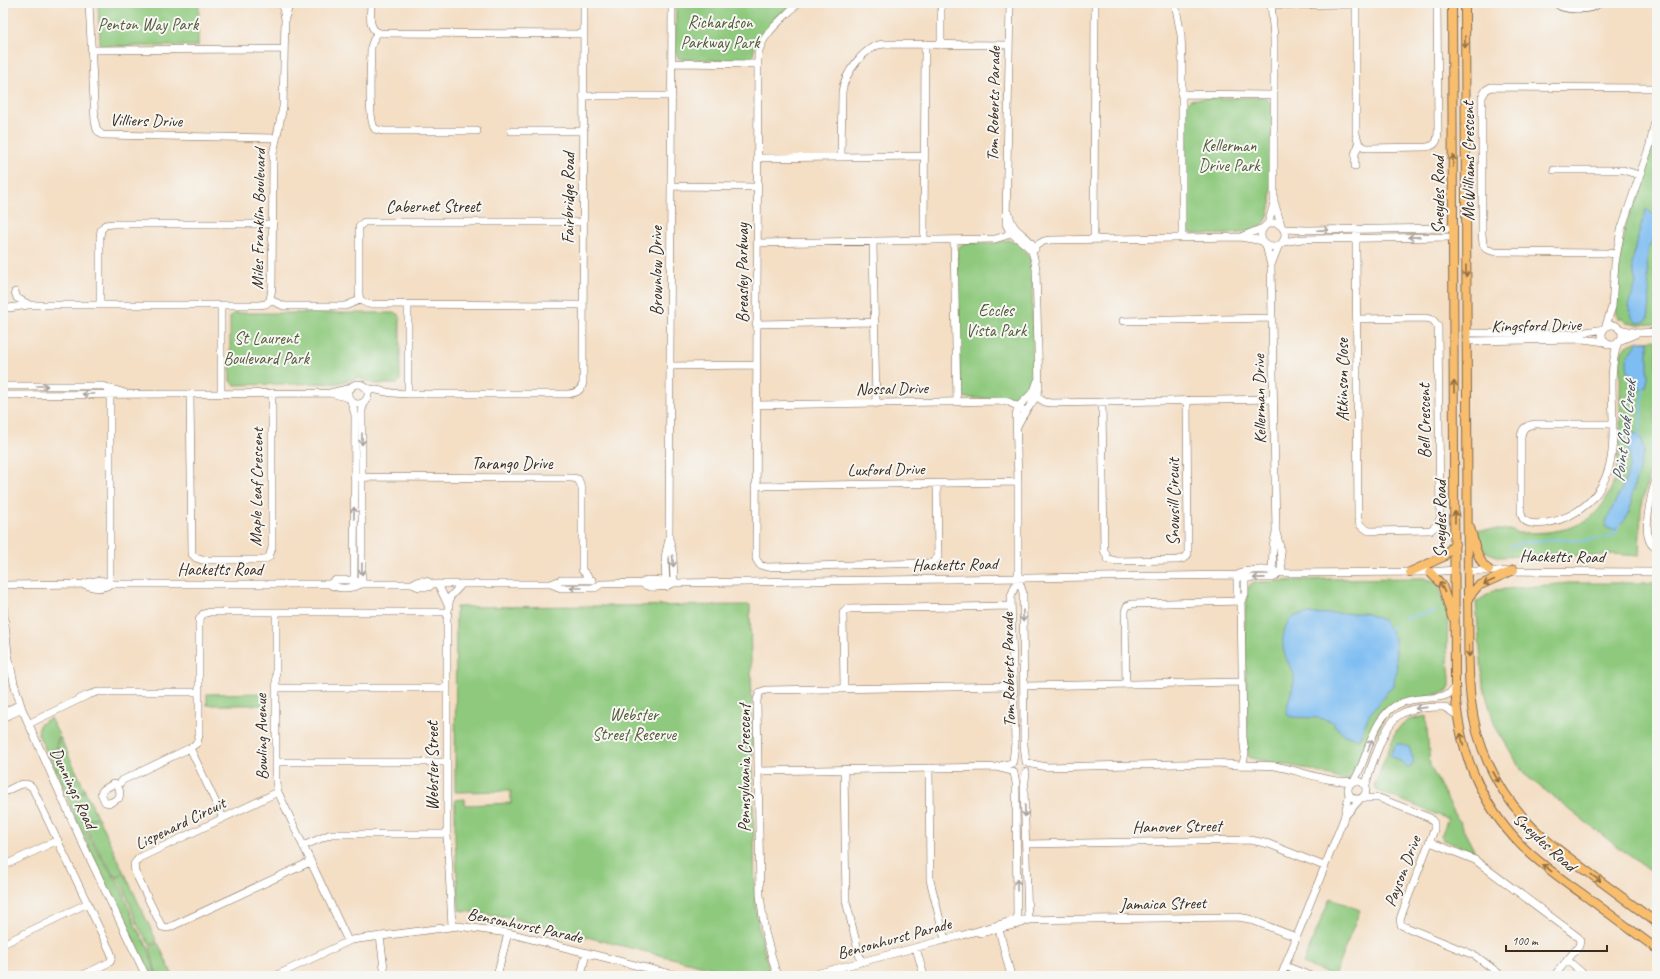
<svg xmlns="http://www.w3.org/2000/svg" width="1660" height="979" font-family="Caveat,sans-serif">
<rect width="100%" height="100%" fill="#f6f6f2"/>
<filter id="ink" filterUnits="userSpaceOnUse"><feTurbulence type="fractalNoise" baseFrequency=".025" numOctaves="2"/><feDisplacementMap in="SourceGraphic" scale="8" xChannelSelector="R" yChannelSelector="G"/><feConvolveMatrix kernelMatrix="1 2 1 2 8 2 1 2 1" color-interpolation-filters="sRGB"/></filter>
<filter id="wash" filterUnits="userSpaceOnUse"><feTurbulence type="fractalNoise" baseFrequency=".012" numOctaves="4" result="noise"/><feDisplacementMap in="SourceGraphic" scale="16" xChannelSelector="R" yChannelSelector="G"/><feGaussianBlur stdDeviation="0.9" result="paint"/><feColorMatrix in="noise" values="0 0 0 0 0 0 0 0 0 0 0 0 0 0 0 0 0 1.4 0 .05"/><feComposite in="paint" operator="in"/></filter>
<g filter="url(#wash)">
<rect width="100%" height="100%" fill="#f4dec4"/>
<path fill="#8ec97d" stroke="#647a4e" d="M98,3H199L198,46H108L100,45Z
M676,3H793L760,38L755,46L753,56L746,61L679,59L675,51Z
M1262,97L1267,98L1273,109L1271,204C1269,211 1268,221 1262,225C1246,237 1214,234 1194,234L1189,232L1185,224L1186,105L1190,100L1195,99Z
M1657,131V324L1638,325L1627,323L1622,318H1618L1616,308V288L1622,246L1626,224L1649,160Z
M1009,240C1023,246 1030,253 1032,268L1033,383L1028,392L1018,399L967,398L962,396L959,392L957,251L960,246L965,243H994Z
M234,313H397L400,316V381L397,384H375L359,378L337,383L234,385L230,381V317Z
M1657,340L1656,446L1641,509L1639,556L1613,554L1593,556L1553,555L1500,557L1486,552L1481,544L1478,531L1480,530H1513L1517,533C1535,533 1554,533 1572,527C1626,508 1620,441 1620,396C1621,381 1619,367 1621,353C1627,340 1645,341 1657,340Z
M1424,578L1433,581L1438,584L1448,614L1447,649L1450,677V686L1448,691L1389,708L1357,772L1352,779L1342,780L1308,769L1250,758L1247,752L1245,612L1248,587L1252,583L1259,582L1327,579Z
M1569,583H1657V876L1619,848L1524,774L1495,726L1483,685L1476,602L1495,590Z
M750,605L755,898L758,926L769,970L744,976L514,919L459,910L455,838V800L465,799V805L511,803V791L455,792L456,607Z
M268,693V705H207V694Z
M1426,716L1430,766L1475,852L1443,840L1441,836L1448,819L1376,790L1374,786L1397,729L1409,720Z
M50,718L59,735L56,745L62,773L76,795L88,836L123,892L136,927L148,947L156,976H150L78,825L59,777L38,734L39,725Z
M60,737L85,790L77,793C69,780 52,754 60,737Z
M85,791L97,816L86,821L78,795Z
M98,817L124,873L115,877L90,836L86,822Z
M125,874L157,942L150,945L138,926L125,891L116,878Z
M1330,898L1360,910L1334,976L1303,964Z
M158,943L173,976H158L156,973L150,947Z"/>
<path fill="#7ebdf2" stroke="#5c7488" d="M1646,209L1657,217V231L1649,247L1647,263L1650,303L1648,319C1634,329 1632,317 1628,306L1636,284L1632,265L1636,243Z
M1639,341H1648V377L1646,387L1640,390C1632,381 1623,366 1629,355C1632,350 1636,346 1639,341Z
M1634,433L1642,439L1644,451L1632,494V503L1626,519L1615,530L1609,529L1605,526C1613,499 1639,471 1626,443L1630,435Z
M1365,613L1383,620L1395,638L1397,671L1393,685L1369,715L1359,739L1344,735L1331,721L1319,718L1291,717L1287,713C1287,699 1293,692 1294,680C1295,673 1291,668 1288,662C1282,651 1281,639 1286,626C1290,617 1296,615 1305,614Z
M1396,744H1403L1409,747L1414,761L1411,767H1407C1403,761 1396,760 1390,755Z"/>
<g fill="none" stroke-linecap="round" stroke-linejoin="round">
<path stroke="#7ebdf2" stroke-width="2" d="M1654,217L1657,210
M1639,437L1644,386
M1510,547L1521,543L1557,539L1583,541L1607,537L1616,533L1620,523
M1405,618L1436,611
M1390,630L1394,626"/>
</g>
</g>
<g filter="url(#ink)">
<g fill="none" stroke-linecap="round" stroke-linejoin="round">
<g stroke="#7c6958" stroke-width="8">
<path id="minor" d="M89,3L95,122L97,130L102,135L275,138
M371,3C371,13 367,30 380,33L584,34
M798,3C784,18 761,34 758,55L756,559L760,565L767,567L932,563L938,557L937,484
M1010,3L1006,224C1011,237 1023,240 1031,250C1034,256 1035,262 1036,269L1039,388C1036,403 1022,412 1017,427
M1175,3L1181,35L1182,59V238
M1271,3L1274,38V201L1281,225
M1556,3C1562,11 1593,11 1599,3
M1271,5L1356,4
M285,18L290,3
M377,33L373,41L371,47C371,63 367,119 375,129L383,131H477
M941,45V3
M92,50L284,49
M672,63L758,64
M1181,94L1274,95
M583,96H672
M511,131H583
M1359,144L1366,148L1426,147C1437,146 1438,140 1438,130L1437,3
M841,157L842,92C844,74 865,45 884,44L1009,45
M757,158L924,156
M1355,166V154L1359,144L1356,134V3
M1554,170H1623L1639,175
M671,186L757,187
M1009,214C1013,235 1028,233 1035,249
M1261 235a12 12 0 1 1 24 0a12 12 0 1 1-24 0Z
M1268,224L1274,203
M1284,229L1307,230L1453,228
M1357,229L1356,244L1358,519L1360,525L1369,531L1431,530L1437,525L1440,518L1438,326L1433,320L1426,318L1357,319
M1243,236L1263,228
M1094,239L1095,3
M954,240L957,402
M873,241L876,404
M924,241L925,44
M1283,242L1302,239L1453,237
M757,243L995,239L1005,236L1015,229
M1266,245L1271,266L1276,532L1273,546L1272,578
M1030,249L1044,241L1051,240L1240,237L1263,241
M1616,254L1605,253L1495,252L1486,249L1483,244L1482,234V97L1486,90L1491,87L1657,88
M1271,265L1278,247
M15,292L17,298L28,304
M270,300L272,288L273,154L283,107L285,19L282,3
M270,300L284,306H345L360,300
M360,300L359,294V227L364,222H583
M360,300L368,304L583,305
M100,305V237L101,230L105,225L113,224H272
M221,305V394
M9,308L28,305H259L266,304L270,300
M1123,321L1272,318
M756,324L874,322
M1602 335a10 10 0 1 1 20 0a10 10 0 1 1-20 0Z
M1605,328L1612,307L1615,263L1621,230L1650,145L1657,111
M1619,329L1638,333
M1466,333L1574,334L1604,329
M1466,341L1583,339L1605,342
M1619,341L1638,333L1657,332
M670,366L756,365
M348 394a10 10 0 1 1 20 0a10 10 0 1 1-20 0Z
M3,386H103L125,393
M110,388V584
M366,388L392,393L408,394H568C576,393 581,391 583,383L584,3
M330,393L351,388
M190,394L192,554L196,558L202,560H263L269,557L272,548V393
M408,394V305
M3,395L330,393L349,398
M1033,395L1045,402L1051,403L1274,399
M351,401L355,415L354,587
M1102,402L1104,550L1108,559L1116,561L1177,560L1185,558L1188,554L1187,400
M756,405L1002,401L1009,402L1022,409
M1612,424H1536C1526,425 1521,428 1521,439V512C1522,526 1536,524 1547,523C1563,520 1577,513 1588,503C1633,460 1600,393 1618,342
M354,477L572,478L578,479L582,488V570L591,580
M1657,477C1652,491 1638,543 1657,548
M755,486L1018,482
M1276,532L1280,547L1282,573
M670,541L673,556L674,583
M1467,571L1657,572
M1237,575V594L1241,601
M1242,577L1245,578H1272L1276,576
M642,583C650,590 665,587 674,583L1237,575C1250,568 1268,569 1282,573L1430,572L1455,570
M84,584C93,588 102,590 110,584
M329,584L336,580H354L362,584H412L419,587H429L432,584
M362,584V410L365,401
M412,584C419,580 425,579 432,584H551L561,588H595L601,584L642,583L647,580L668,581
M438,584L448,605
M551,584L561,580H592
M3,585L84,584C92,581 103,578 110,584H329C339,590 352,588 362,584
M666,587L665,557L669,539L672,3
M3,605L8,654L14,683L22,709L80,838L146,976
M276,612V783L278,792L348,941
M1126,684L1125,611L1127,606L1132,604L1241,601
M1024,686L1242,682
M276,688H447
M844,689L843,616V613L847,609L1011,606
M3,713L20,704
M3,718L22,709
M28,724L88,695L98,692H199
M190,748L223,818
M1013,761L1015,743L1011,596L1018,578
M276,762H447
M1026,762L1024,745L1023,593L1018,578V482L1016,415L1019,406L1034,391L1037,382
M1028,763L1046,767L1220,763C1239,767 1257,764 1275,766C1298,770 1331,784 1353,781
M1243,764L1245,753L1243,737L1241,601L1245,594V571
M996,767L1012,771
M929,768L930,880L945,940
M844,769L846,901L861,962
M758,771L996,767L1012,763
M1026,772L1024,790L1028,921
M1014,773L1016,783L1017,924
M1348 790a9 9 0 1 1 18 0a9 9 0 1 1-18 0Z
M1354,781C1368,758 1370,725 1392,708C1410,694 1438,702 1450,693C1452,691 1454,688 1455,685
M118,785L120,793L119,798L110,803L105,802L101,793L103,790L113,784L118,785L123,780L190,748L197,743L199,735V620L203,614L210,612H447
M1366,786C1368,773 1373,761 1378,749C1393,712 1401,708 1440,707H1444L1457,715
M278,792L139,858L134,864L135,872L160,923L162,927L168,928L310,862
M3,793C11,789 24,779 32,787L111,953L112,957L110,962L81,976
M1362,798H1379L1430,818L1434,823V830L1401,916L1400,920L1401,925L1476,956L1502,976
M1346,815L1360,799
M1430,842L1475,860L1578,937L1580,941L1579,946L1554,976
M1026,844L1251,840L1269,844L1324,866
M303,846L331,834H447
M3,866L58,840
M452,926L447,834V619L450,597L462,584
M998,926L1011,976
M980,933L1022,923
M380,936L385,976
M3,944L88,903
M916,948L924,976
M1567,960L1586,976
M1285,966L1311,976
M275,976L351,940L458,926L508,933L678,976
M497,976L508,933
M581,976L586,953
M777,976L765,932L760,895L757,700L760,692L766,690L1013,686
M808,976L963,935L1015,920L1238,917L1249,919L1296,937
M1281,976L1344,818L1349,795"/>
</g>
<g stroke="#7c6958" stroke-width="10">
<path id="major" d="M1452,3L1455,685C1457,746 1479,803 1522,846C1541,865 1563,880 1584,895C1608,913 1633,931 1657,949
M1465,3L1468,598C1469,632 1467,667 1471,701C1476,744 1495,786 1524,818C1541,838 1563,853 1584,869C1608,887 1633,905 1657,923
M1470,527C1474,541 1477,562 1489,570
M1410,572L1443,557L1455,544
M1430,572L1442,585L1452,617
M1468,598L1478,586L1514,570"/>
</g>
<use href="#minor" stroke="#fff" stroke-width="7"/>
<use href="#major" stroke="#f9be6d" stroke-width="8"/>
</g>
<defs><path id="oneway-shaft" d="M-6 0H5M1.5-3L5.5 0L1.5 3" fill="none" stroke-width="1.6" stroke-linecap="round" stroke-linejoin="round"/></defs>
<g stroke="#906d42">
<use href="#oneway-shaft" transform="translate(1465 42) rotate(90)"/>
<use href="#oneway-shaft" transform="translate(1453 161) rotate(-90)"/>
<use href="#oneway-shaft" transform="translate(1466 271) rotate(90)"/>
<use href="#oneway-shaft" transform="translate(1454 387) rotate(-90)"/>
<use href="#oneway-shaft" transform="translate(1455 517) rotate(-90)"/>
<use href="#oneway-shaft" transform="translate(1489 582) rotate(156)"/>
<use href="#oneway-shaft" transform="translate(1442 587) rotate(-116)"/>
<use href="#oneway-shaft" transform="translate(1469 651) rotate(89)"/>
<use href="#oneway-shaft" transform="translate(1462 739) rotate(-103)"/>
<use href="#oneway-shaft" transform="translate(1496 777) rotate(61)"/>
<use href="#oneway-shaft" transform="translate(1547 868) rotate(-143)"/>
<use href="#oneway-shaft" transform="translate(1596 878) rotate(37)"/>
</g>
<g stroke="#a79f9a">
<use href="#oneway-shaft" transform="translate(1323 230) rotate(-2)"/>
<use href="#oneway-shaft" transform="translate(1414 237) rotate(179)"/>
<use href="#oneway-shaft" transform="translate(42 386)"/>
<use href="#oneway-shaft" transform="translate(88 394) rotate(-180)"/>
<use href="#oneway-shaft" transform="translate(362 439) rotate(90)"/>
<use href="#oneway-shaft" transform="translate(354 513) rotate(-90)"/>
<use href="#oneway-shaft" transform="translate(673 561) rotate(86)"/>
<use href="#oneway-shaft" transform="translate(362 569) rotate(89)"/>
<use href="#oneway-shaft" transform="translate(1259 578) rotate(179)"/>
<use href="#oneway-shaft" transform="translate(576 588) rotate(180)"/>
<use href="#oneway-shaft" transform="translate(1023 616) rotate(89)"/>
<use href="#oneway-shaft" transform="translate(1421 708) rotate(174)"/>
<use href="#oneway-shaft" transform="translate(1370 745) rotate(-69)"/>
<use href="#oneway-shaft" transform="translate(1025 811) rotate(88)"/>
<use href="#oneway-shaft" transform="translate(1017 885) rotate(-91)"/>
</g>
</g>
<g text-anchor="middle" stroke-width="4" stroke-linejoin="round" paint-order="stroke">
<g font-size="17" fill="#545a3a" stroke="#f6f6f2">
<text x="720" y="28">Richardson<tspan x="720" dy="20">Parkway Park</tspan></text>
<text x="148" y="30">Penton Way Park</text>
<text x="1229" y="151">Kellerman<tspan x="1229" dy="20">Drive Park</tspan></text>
<text x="996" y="316">Eccles<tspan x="996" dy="20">Vista Park</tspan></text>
<text x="266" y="344">St Laurent<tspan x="266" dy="20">Boulevard Park</tspan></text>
<text x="634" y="720">Webster<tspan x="634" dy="20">Street Reserve</tspan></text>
</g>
<g font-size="17" fill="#3b2a1e" stroke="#f6f6f2">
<text transform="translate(993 104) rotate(-89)" y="6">Tom Roberts Parade</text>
<text transform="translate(146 120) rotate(1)" y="6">Villiers Drive</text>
<text transform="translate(1468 161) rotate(-90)" y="6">McWilliams Crescent</text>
<text transform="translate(1438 195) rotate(-90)" y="6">Sneydes Road</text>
<text transform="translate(568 198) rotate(-90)" y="6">Fairbridge Road</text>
<text x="433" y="212">Cabernet Street</text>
<text transform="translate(258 219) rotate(-89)" y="6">Miles Franklin Boulevard</text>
<text transform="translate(656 271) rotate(-90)" y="6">Brownlow Drive</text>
<text transform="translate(742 273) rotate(-90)" y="6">Breasley Parkway</text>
<text transform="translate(1536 325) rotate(-1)" y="6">Kingsford Drive</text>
<text transform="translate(1342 380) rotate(-90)" y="6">Atkinson Close</text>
<text transform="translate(892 388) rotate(-1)" y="6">Nossal Drive</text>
<text transform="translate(1259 399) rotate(-91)" y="6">Kellerman Drive</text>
<text transform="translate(1424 421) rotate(-90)" y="6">Bell Crescent</text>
<text x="512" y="469">Tarango Drive</text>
<text transform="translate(886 469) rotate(-1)" y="6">Luxford Drive</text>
<text transform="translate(256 487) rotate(-89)" y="6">Maple Leaf Crescent</text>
<text transform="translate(1173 502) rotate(-90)" y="6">Snowsill Circuit</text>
<text transform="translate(1440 519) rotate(-90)" y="6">Sneydes Road</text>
<text transform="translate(1562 556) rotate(1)" y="6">Hacketts Road</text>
<text transform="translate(955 564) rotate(-1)" y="6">Hacketts Road</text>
<text x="220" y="575">Hacketts Road</text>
<text transform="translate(1008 670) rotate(-91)" y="6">Tom Roberts Parade</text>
<text transform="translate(261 737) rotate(-91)" y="6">Bowling Avenue</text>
<text transform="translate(432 766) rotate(-90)" y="6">Webster Street</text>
<text transform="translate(744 768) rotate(-90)" y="6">Pennsylvania Crescent</text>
<text transform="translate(74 788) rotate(65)" y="6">Dunnings Road</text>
<text transform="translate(180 823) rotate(-26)" y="6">Lispenard Circuit</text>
<text transform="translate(1177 826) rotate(-1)" y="6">Hanover Street</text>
<text transform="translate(1545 842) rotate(42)" y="6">Sneydes Road</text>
<text transform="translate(1402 871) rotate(-69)" y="6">Payson Drive</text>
<text transform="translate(1163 903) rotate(-1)" y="6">Jamaica Street</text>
<text transform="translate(525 925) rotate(12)" y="6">Bensonhurst Parade</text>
<text transform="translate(894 938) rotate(-15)" y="6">Bensonhurst Parade</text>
</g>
<g font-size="18" font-style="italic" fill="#4f565e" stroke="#f6f6f2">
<text transform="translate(1624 431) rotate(-83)" y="6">Point Cook Creek</text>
</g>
</g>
<rect width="1660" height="979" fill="none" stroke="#f6f6f2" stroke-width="16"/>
<path d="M1506 945v6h101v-6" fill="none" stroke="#3b2a1e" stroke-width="2"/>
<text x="1512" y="945" font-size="12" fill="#3b2a1e" stroke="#f6f6f2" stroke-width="3" paint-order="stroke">100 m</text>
</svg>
